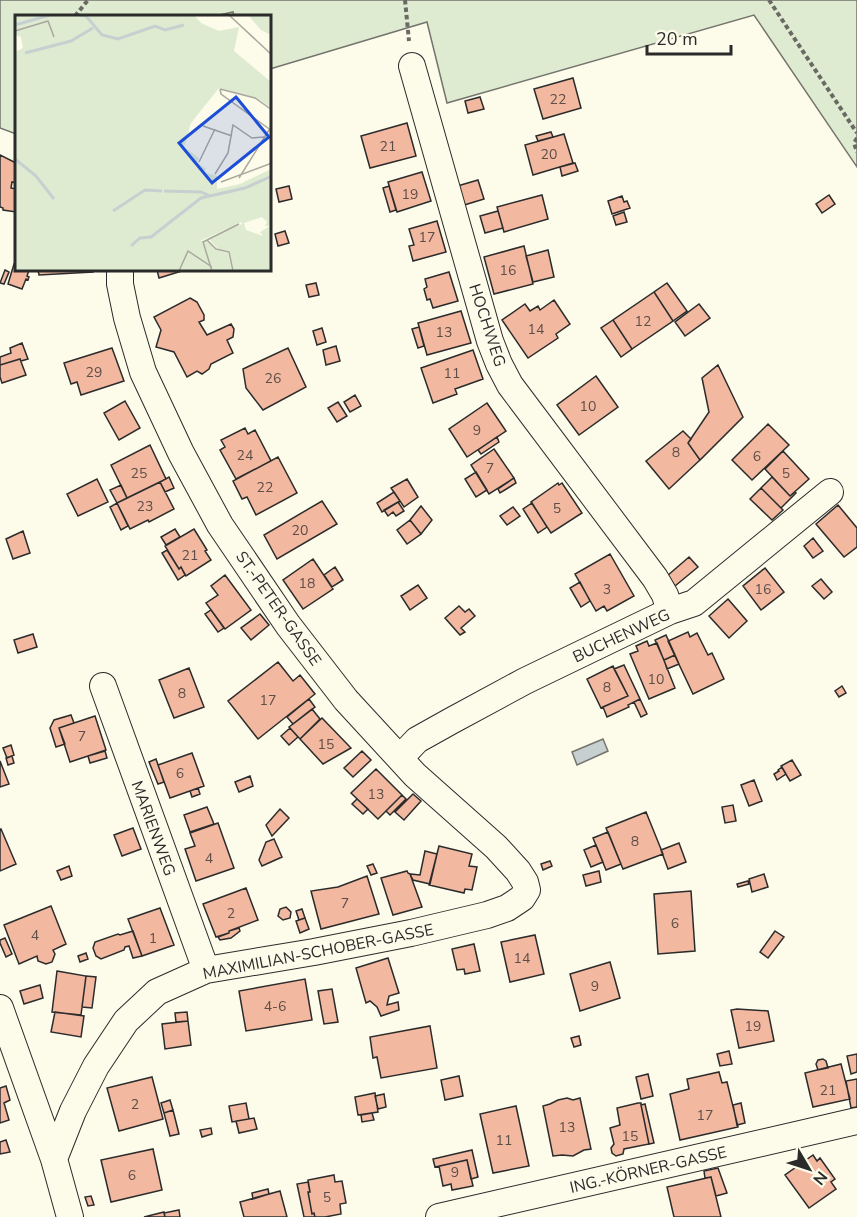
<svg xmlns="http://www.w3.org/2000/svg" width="857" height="1217" font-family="'Nunito Sans',sans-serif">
<rect width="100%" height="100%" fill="#fdfbea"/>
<path fill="#deebd1" stroke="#74746e" stroke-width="1.5" d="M0,0H857V167L754,15L447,103L427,22L270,69V16H234L233,12L215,16H16V134L0,128Z"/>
<path fill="#c7d0d0" stroke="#74746e" stroke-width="1.5" d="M603,739L608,751L577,765L572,752Z"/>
<path fill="#f2b8a0" stroke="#2b2b2b" stroke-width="1.5" d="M573,78L581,108L543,119L534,89Z
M480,97L484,109L468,113L465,101Z
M407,123L416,156L370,168L361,136Z
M551,132L553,137L538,141L536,136Z
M564,134L573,163L533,175L525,145Z
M0,155L16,163V183L12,182L11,188L16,189V212L3,210V208L0,207Z
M575,163L578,171L562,176L560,167Z
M422,172L431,201L397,212L388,182Z
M478,180L484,199L461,206L454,187Z
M289,186L292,199L279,202L276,189Z
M389,186L396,210L390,212L383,188Z
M542,195L548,219L504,232L497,207Z
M829,195L835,204L822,213L816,204Z
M622,196L624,202L627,201L630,208L612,214L608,201Z
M498,211L503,228L485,233L480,216Z
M624,212L627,222L616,225L613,216Z
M437,221L446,252L413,261L409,246L414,245L409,229Z
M285,231L289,243L278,246L275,234Z
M524,246L533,284L494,294L484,257Z
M548,250L554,277L533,282L526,256Z
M14,264L16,265V270H29L27,276L29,277L28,280L26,279L22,289L8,284Z
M5,270L9,272L4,284L0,283Z
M38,270H93V272L39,275Z
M157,270H185L159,278Z
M449,272L458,301L433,308L430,299L427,300L424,289L427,287L425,279Z
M316,283L319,295L309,297L306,285Z
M667,283L687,311L673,321L654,292Z
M654,292L673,321L632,349L613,320Z
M190,298L197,302L204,315V320L199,322L207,335L231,324L234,329L233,337L227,340L233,353L211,364L209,369L202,374L197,371L187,377L174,352L156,347L161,330L154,317Z
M554,300L570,324L556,334L558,338L528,358L502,320L525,304L530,311L538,306L540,310Z
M699,304L710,318L685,336L675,322Z
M461,311L471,343L427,355L418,323Z
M613,320L632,349L621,357L601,328Z
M419,327L424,346L418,348L412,329Z
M322,328L326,342L317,345L313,331Z
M22,343L28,359L21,361L20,359L0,365V357L11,353L10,348Z
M336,346L340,361L326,365L323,350Z
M112,348L124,381L81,395L77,382L71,384L64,363Z
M288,348L306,387L263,410L246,388L243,369Z
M473,350L483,379L455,389L457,394L433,403L421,368Z
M20,359L26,375L2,383L0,377V365Z
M718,365L743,417L700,460L688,443L709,412L702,378Z
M596,376L618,407L579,435L557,405Z
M355,395L361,406L350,412L344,402Z
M125,401L140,428L119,440L104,413Z
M338,402L347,416L337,422L328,408Z
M487,403L506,431L467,457L449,429Z
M768,424L789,445L752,480L732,460Z
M245,428L248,434L255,430L271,461L236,479L220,450L225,447L221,440Z
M683,431L691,439L688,443L700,460L669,489L646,461Z
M497,437L499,442L481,454L478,450Z
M150,445L166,479L127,498L111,465Z
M494,449L514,478L489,494L471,465Z
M783,451L809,479L790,496L765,469Z
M278,457L297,493L256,515L247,497L242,499L233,481Z
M476,472L487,490L476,497L465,479Z
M169,477L174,488L165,492L160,482Z
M772,477L790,496L795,492L796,493L781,508L761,488Z
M514,478L516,483L500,493L498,489Z
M97,479L108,502L78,516L67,494Z
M407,479L418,497L404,507L391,488Z
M160,482L174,509L149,522L148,520L130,529L117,503Z
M558,483L559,485L562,483L582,513L551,533L531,502Z
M121,485L127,498L117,503L110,490Z
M761,488L783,510L772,520L750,499Z
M394,492L400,501L382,512L377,503Z
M322,501L337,524L277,559L264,535Z
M398,502L404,511L396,516L393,512L388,516L384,510Z
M117,503L128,526L121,530L110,507Z
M532,503L547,527L538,533L523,509Z
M838,505L857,528V547L844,557L816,524Z
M421,506L432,520L421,534L410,520Z
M513,507L520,516L507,525L500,516Z
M410,520L421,534L407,544L397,530Z
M175,529L180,537L166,545L161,537Z
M194,529L207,550L205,551L211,560L186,576L181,567L179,569L165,546Z
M23,531L30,553L13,559L6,539Z
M813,538L823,551L813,558L804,546Z
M167,550L179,569L181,567L185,575L178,580L162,553Z
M610,554L634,596L607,611L604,606L596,611L575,574Z
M689,557L698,567L675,586L667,576Z
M313,559L333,589L303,609L283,580Z
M335,567L343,580L332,587L324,575Z
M765,568L784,592L761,610L743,586Z
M225,575L251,610L225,629L206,603L218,595L211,586Z
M821,579L832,592L824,599L812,586Z
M580,582L590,601L581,607L570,588Z
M418,585L427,598L410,610L401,596Z
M728,599L747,621L729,638L709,616Z
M459,606L465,612L469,609L475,616L461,628L465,632L460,635L445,618Z
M211,610L224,628L218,632L205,614Z
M260,614L269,625L251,640L241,628Z
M688,632L690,637L697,633L708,655L712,653L724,679L693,694L668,641Z
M33,634L37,647L18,653L14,640Z
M666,635L675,655L664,660L655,640Z
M647,641L649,646L657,643L675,688L649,699L630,654L638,651L636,646Z
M675,655L679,664L667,669L664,660Z
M278,662L293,681L300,675L315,694L258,739L228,701Z
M624,665L640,699L628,705L629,707L607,717L603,707L628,696L614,669Z
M613,666L628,696L601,708L587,679Z
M189,668L204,707L174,718L159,680Z
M842,686L846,693L839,697L835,691Z
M309,699L315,707L293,724L287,717Z
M640,699L647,714L641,717L634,702Z
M312,709L320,719L300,739L289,727Z
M71,715L74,723L59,728L65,744L56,747L50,728L54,720Z
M95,716L106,750L70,762L59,728Z
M322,718L351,748L323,764L300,739Z
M290,728L298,737L289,745L281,736Z
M11,745L14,755L7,758L3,748Z
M105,751L107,758L90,763L88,756Z
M362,751L371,760L353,777L344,768Z
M192,753L204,786L170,798L158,765Z
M12,756L14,763L8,765L6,758Z
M156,759L164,782L158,784L149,762Z
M792,760L801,775L790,781L781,766Z
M0,761L9,784L0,787Z
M782,767L786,774L777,780L774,774L779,771L778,770Z
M376,769L402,795L378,819L351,793Z
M250,776L253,786L239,792L235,782Z
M754,780L762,801L749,806L741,785Z
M198,788L200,794L192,797L190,791Z
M413,794L421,801L404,820L395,812Z
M402,795L406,799L390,815L386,811Z
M357,799L368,809L363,814L352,804Z
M733,805L736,821L725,823L722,807Z
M207,807L214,824L190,832L184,815Z
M280,809L289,818L272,836L266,825Z
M646,812L663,854L623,869L606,828Z
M218,823L234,868L196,881L185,849L195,846L190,833Z
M133,828L141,849L122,856L114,835Z
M0,829H1L16,864L0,871Z
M608,832L621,864L606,870L593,838Z
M274,839L282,857L262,866L259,860L266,842Z
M679,843L686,862L668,869L661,850Z
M596,845L603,862L591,867L584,850Z
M439,846L472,854L469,866L477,867L472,890L465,889L464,893L429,885Z
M425,851L437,854L430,884L413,880L410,874L420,875Z
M550,861L552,866L543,870L541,864Z
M373,864L377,873L371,875L367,866Z
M69,866L72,876L61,880L57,871Z
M407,871L408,873L410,874L422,907L393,915L381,878Z
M599,871L601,882L586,886L583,875Z
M764,874L768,887L752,892L749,879Z
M367,876L379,914L321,929L311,891L338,887Z
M748,881L749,884L738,887L737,884Z
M246,888L258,920L229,931V933L216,937L203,904Z
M691,891L695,951L658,954L654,894Z
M51,906L66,944L53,950L55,954L52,962L46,964L38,961L37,956L19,964L4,925Z
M286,907L291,912L290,918L283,920L278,916L280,909Z
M160,908L174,945L142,956L128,919Z
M302,909L305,918L299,920L296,911Z
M305,918L309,929L300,933L296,921Z
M239,928L240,931L231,938L220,940L218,937L229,933V931Z
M133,931L142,956L133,958L129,946L125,947L124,950L101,959L96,956L93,948L95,942L118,934L120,935Z
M775,931L784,937L768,958L760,952Z
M535,935L544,974L510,982L501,942Z
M5,938L12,954L6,957L0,943V940Z
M474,944L480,971L465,974L464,969L457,970L452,949Z
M86,953L88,959L80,962L78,956Z
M388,958L399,993L389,996L387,1005L398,1002L399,1010L381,1016L377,1007L370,1001L366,1003L356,968Z
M610,962L620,998L580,1011L570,974Z
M57,971L86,976L81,1015L52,1012Z
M86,976L96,977L92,1008L82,1007Z
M305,979L312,1020L246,1031L239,991Z
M40,985L43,998L24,1004L20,991Z
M332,989L338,1022L324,1024L318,991Z
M737,1009L768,1011L774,1041L739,1048L731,1010Z
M55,1012L84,1016L81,1037L51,1032Z
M187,1012L188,1021L176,1022L175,1013Z
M188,1021L191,1045L165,1049L162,1024Z
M430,1026L437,1068L381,1078L377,1057L373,1058L370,1037Z
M579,1036L581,1045L574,1047L571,1038Z
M729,1051L732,1064L720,1066L717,1054Z
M857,1054V1072L851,1074L847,1056Z
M823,1059L826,1061L828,1068L818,1070L816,1064L818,1060Z
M841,1064L850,1099L813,1107L805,1073Z
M719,1072L722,1083L727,1082L738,1127L680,1140L670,1094L689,1089L687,1079Z
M648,1074L653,1096L641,1099L636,1077Z
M459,1076L463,1096L445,1100L441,1080Z
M152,1077L163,1119L119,1131L107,1088Z
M857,1079V1107L851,1108L846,1081Z
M6,1086L10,1100L4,1103L9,1120L0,1123V1088Z
M375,1093L378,1112L358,1115L355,1097Z
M384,1094L386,1107L378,1109L375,1096Z
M567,1098L573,1100L580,1098L591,1149L584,1150L573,1156L562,1155L553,1156L543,1106L550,1104L558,1100Z
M170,1100L173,1110L164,1113L161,1103Z
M246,1103L249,1119L232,1122L229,1106Z
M638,1103H641V1105L649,1144L624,1149L623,1154L616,1156L612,1153L611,1148L614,1144L610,1128L620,1125L617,1108Z
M741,1103L745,1123L737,1125L733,1105Z
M645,1104L654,1143L649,1144L641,1105Z
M516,1106L529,1166L493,1173L480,1114Z
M173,1110L179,1134L170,1136L164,1113Z
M372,1113L374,1120L362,1122L361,1115Z
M254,1118L257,1129L239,1133L236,1121Z
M211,1128L212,1134L202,1137L200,1130Z
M6,1140L10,1152L0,1154V1142Z
M153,1149L162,1190L111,1202L101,1160Z
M472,1150L478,1177L471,1179L467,1160L435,1167L433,1159Z
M813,1155L817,1161L820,1158L835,1179L831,1182L836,1189L809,1208L785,1175Z
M467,1160L473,1186L452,1190L451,1184L443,1186L439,1166Z
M718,1168L727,1193L716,1196L711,1177L705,1178L704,1171Z
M334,1175L335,1182L342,1181L346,1203L340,1204L341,1214L325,1217H315L314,1213L312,1214L308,1192H310L308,1180Z
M711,1177L721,1217H674L667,1187Z
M308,1182L310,1192H308L312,1214L314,1213L315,1217H304L297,1184Z
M268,1189L269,1194L253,1199L252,1193Z
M280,1191L287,1217H244L240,1202Z
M91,1196L94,1205L88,1206L85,1197Z
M179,1210L180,1217H165L164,1213Z
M164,1212L165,1217H144Z"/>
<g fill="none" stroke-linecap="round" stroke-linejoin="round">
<g stroke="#2b2b2b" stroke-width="28">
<path id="minor" d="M412,66L490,341L499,364L510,385L655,578L665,595L670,611
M103,686L206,970
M400,758L417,740L451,721L525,681L670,611L694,603L830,492
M0,1008L54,1159L70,1217
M54,1159L73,1111L96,1066L126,1021L157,992L206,970L314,952L411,933L487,915L507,908L522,898L527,890L525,882L518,871L496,847L415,775L346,700L288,625L220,525L181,453L143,372L127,318L120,284V270
M439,1217L857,1121"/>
</g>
<path stroke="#6a6964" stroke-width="4" stroke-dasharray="4.5 3" stroke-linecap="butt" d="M405,0L409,41
M769,0L857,133
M75,16L88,0
M857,138L854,143L857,152"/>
<use href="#minor" stroke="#fdfbea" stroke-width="26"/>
</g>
<g text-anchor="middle" stroke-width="4.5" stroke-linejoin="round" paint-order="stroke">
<g font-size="14" fill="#5d4e48">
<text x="558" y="104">22</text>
<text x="388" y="151">21</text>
<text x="549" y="159">20</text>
<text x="410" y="199">19</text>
<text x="427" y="242">17</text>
<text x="508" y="275">16</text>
<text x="643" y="326">12</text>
<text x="536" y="334">14</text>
<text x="444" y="337">13</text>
<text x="94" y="377">29</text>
<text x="452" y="378">11</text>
<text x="273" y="383">26</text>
<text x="588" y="411">10</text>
<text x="477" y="435">9</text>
<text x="676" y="457">8</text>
<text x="245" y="460">24</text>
<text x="757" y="461">6</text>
<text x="490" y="473">7</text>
<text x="139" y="478">25</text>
<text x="786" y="478">5</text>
<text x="265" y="492">22</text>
<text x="145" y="511">23</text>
<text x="557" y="513">5</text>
<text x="300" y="535">20</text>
<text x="190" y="560">21</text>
<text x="307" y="588">18</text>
<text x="607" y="594">3</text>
<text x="763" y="594">16</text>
<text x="656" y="684">10</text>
<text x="607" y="692">8</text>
<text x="182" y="698">8</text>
<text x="268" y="705">17</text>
<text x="82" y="741">7</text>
<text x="326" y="749">15</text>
<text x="180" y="778">6</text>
<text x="376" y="799">13</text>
<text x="635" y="846">8</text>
<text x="209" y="863">4</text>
<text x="345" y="908">7</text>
<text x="231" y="918">2</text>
<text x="675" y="928">6</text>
<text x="35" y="940">4</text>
<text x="153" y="943">1</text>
<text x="522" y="963">14</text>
<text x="595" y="991">9</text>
<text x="275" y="1011">4-6</text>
<text x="753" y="1031">19</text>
<text x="828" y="1095">21</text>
<text x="135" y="1109">2</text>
<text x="705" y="1120">17</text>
<text x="567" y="1132">13</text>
<text x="630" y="1141">15</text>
<text x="504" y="1145">11</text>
<text x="455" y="1177">9</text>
<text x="132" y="1180">6</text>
<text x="327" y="1202">5</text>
</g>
<g font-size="16" fill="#2b2b2b" stroke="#fdfbea">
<text transform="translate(488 325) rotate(72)" y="6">HOCHWEG</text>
<text transform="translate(279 608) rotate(55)" y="6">ST.-PETER-GASSE</text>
<text transform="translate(621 635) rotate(-25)" y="6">BUCHENWEG</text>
<text transform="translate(154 828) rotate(70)" y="6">MARIENWEG</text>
<text transform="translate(318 951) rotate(-11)" y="6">MAXIMILIAN-SCHOBER-GASSE</text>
<text transform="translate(648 1169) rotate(-13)" y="6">ING.-KÖRNER-GASSE</text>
</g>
</g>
<g transform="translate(15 15)">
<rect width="256" height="256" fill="#fdfbea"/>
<path d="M0,0H179L186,8L204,16L224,12L219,36L256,67V93L245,85L204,73L176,108L169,132L184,143L182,147L191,154L189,157L202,161V174L225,169L256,154V256H219L214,237L203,234L193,223L227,209V207L185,226H193L201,235L213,238L217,256H198L192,240L197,256H0V37L8,33L6,22L0,20ZM247,202L252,207L250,211H255L245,217L248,221L231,215L229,208ZM233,0H256V20L246,15Z" fill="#deebd1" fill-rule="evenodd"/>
<path fill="none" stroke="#c7d0d0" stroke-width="3" d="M64,0L71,1L87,20L103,24L140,11L150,15L169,10M0,10L35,0M10,38L56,26L78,13M0,144L21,161L39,184M149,176L186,177L195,181M98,196L130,175L147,176M116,231L125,223L136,222L186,183L230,173L257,161"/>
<path fill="none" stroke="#a9a89e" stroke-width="1.5" d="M214,0L257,40M0,16L33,6L39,22M205,74L206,79L257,116M205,74L240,83L257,95M188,111L217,121M184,147L200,114M200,159L213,138L218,110L237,123L249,122M224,163L254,115M206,167L257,148M192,225L201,234L214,237L218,256M164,256L173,236L197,252M197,256L188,227L224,209"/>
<path fill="#1d4ed8" fill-opacity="0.15" stroke="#1d4ed8" stroke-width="3" d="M221,82L254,122L197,168L164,128Z"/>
<rect width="256" height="256" fill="none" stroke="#2b2b2b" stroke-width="3"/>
</g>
<g transform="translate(809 1169) rotate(129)" stroke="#fdfbea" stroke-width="4.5" paint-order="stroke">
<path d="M0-4.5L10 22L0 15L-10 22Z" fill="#2b2b2b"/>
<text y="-9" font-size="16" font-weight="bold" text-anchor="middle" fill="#2b2b2b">N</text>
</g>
<path d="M647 45v9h84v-9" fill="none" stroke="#2b2b2b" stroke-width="3"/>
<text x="656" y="45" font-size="18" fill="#2b2b2b" stroke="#fdfbea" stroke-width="4.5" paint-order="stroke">20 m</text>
</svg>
